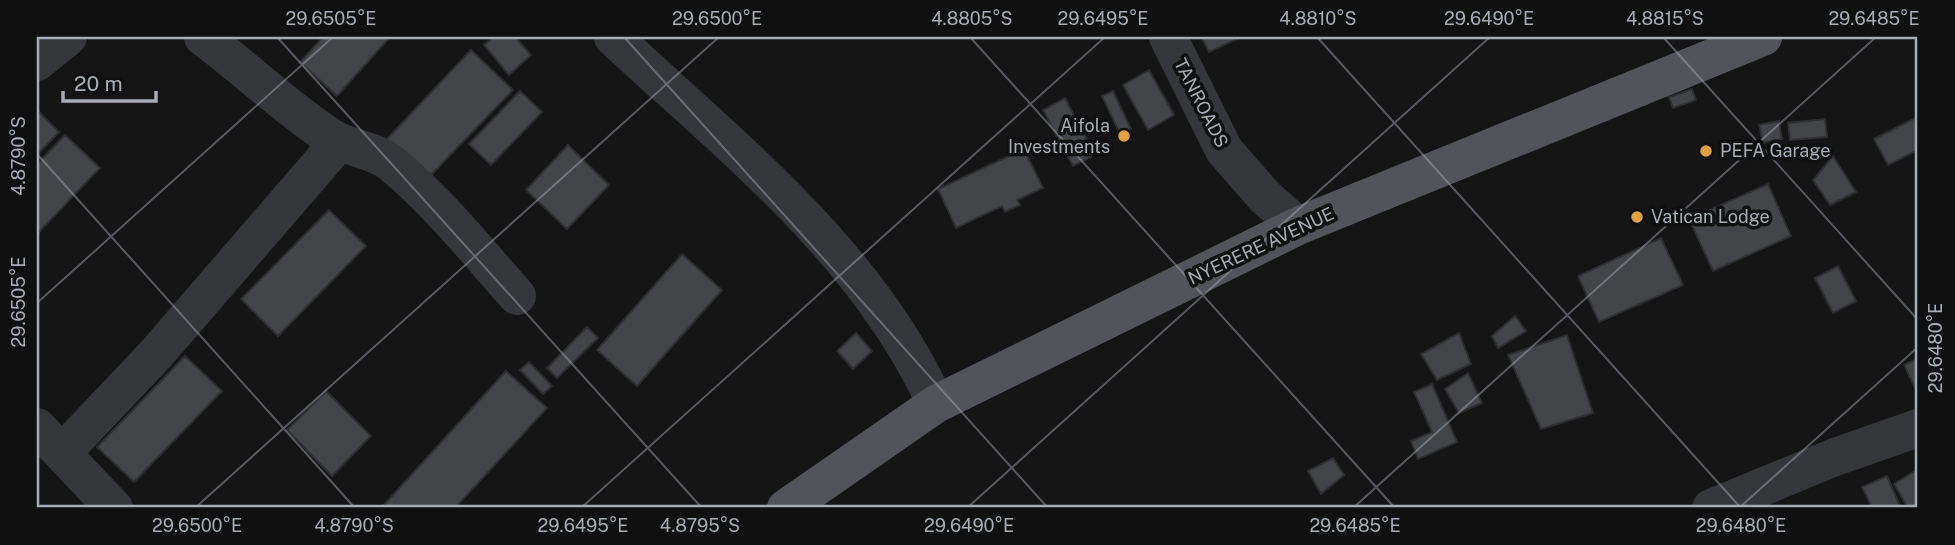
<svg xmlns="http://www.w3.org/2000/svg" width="1955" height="545" font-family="'Public Sans',sans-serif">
<rect width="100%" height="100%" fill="#151516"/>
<path fill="#444549" stroke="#2f2f32" stroke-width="2" d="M323,37H390L337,96L300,62Z
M494,37H515L531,55L509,75L484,45Z
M1201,37H1241L1209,52Z
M471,50L513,90L426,180L385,141Z
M1149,70L1174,115L1148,130L1123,85Z
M1692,89L1696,100L1673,108L1669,97Z
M520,91L542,112L491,165L469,144Z
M1113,91L1131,129L1120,134L1102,96Z
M1065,98L1095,155L1073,166L1043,110Z
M37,110L59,132L37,155Z
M1915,118L1918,150L1888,165L1874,139Z
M1825,119L1827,137L1790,140L1788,123Z
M1779,121L1782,139L1763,143L1759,125Z
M65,135L100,168L37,234V164Z
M568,145L609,185L567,229L526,190Z
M1024,149L1043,188L1017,200L1020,205L1005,212L1002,206L956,228L938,189Z
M1833,156L1856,192L1830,205L1813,180Z
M1768,184L1791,236L1713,271L1689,219Z
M329,210L366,246L278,336L241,299Z
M1661,238L1683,285L1599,322L1578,276Z
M682,254L722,290L637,386L597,350Z
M1838,266L1856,301L1833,313L1815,278Z
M1515,316L1526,331L1498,348L1492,336Z
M587,327L598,338L557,378L547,368Z
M856,333L872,351L853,369L837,351Z
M1459,333L1471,364L1437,380L1421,354Z
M1567,335L1593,413L1541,429L1508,355Z
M185,356L222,391L134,482L97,447Z
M1918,358V386L1915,388L1904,365Z
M529,362L552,386L543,394L520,370Z
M506,371L547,408L455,508H381Z
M1468,373L1482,403L1459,413L1445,389Z
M1432,384L1457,442L1418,459L1411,441L1432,432L1414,392Z
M326,391L371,436L332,476L287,430Z
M1333,458L1344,475L1321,494L1308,471Z
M1918,469V508H1908L1894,484Z
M1887,476L1901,508H1872L1862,487Z"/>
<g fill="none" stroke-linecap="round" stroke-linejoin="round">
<path stroke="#36373b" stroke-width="38" d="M203,37C246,69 285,107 329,136C349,149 374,149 392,164C439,203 477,251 517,296
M613,37C732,148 867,252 936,404
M1168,37L1224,150L1265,197L1298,226
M37,62L68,37
M37,427L114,508
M63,452L156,354L339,142
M1711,508L1835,457L1918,428"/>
<path stroke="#53545a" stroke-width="38" d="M786,508L936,404L1298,226L1763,37"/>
</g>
<path fill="none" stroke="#a8adb5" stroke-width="2" stroke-opacity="0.45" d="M277,37L702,508M624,37L1048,508M970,37L1395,508M1317,37L1741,508M1663,37L1918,320M37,154L355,508M37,303L333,37M195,508L719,37M581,508L1105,37M967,508L1490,37M1353,508L1876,37M1739,508L1918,347"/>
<g fill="#dea245" stroke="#101011" stroke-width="2.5">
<circle cx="1124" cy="136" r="7"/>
<circle cx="1706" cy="151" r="7"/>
<circle cx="1637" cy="217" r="7"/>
</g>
<g text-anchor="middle" stroke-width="7" stroke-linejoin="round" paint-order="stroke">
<g font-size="18" fill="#a8adb5" stroke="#101011">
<text transform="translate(1201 103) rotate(63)" y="6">TANROADS</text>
<text transform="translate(1261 246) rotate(-25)" y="6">NYERERE AVENUE</text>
</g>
<g font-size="18" fill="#a8adb5" stroke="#101011" text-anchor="start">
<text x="1110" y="132" text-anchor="end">Aifola<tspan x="1110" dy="21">Investments</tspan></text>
<text x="1720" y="157">PEFA Garage</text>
<text x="1651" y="223">Vatican Lodge</text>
</g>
</g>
<rect width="1955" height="545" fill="none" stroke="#101011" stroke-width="77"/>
<path d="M63 91v10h93v-10" fill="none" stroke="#a8adb5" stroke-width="3.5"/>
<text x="74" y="91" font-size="21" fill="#a8adb5" stroke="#101011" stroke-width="5" paint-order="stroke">20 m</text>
<rect x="38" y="38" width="1878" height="468" fill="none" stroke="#a8adb5" stroke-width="2.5"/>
<g font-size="18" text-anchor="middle" fill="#a8adb5">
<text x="331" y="25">29.6505°E</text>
<text x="717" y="25">29.6500°E</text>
<text x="972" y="25">4.8805°S</text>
<text x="1103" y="25">29.6495°E</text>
<text x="1318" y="25">4.8810°S</text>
<text x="1489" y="25">29.6490°E</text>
<text x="1665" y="25">4.8815°S</text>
<text x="1874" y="25">29.6485°E</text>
<text transform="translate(19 156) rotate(-90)" y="6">4.8790°S</text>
<text transform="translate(19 302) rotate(-90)" y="6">29.6505°E</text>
<text transform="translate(1936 348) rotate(-90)" y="6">29.6480°E</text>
<text x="197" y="532">29.6500°E</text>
<text x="354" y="532">4.8790°S</text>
<text x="583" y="532">29.6495°E</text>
<text x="700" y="532">4.8795°S</text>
<text x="969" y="532">29.6490°E</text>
<text x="1355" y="532">29.6485°E</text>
<text x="1741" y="532">29.6480°E</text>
</g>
</svg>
